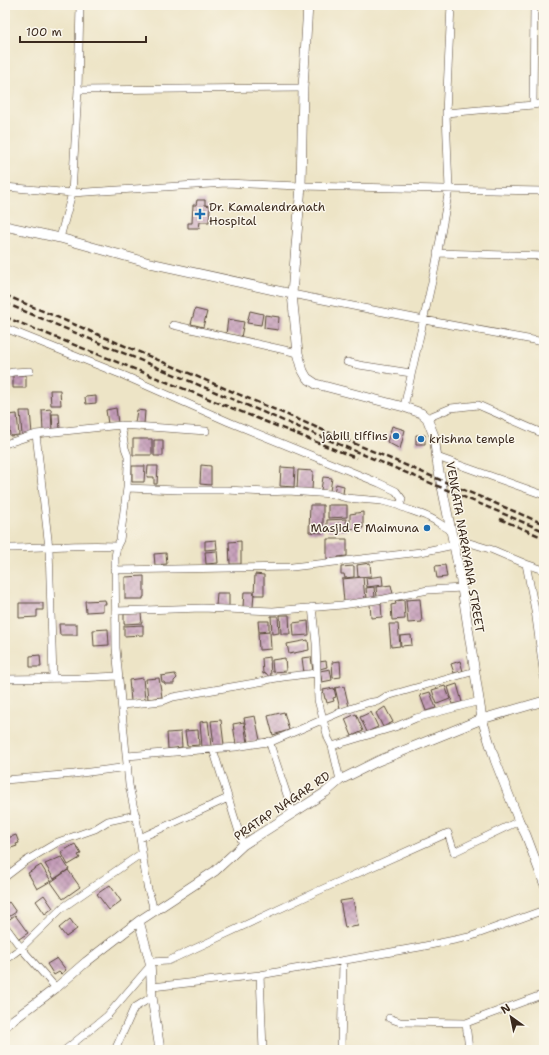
<svg xmlns="http://www.w3.org/2000/svg" width="549" height="1055" font-family="'Shantell Sans',sans-serif">
<defs>
<pattern id="building-cross-hatch" width="8" height="8" patternUnits="userSpaceOnUse"><rect width="8" height="8" fill="#c59db9"/><path d="M0 0l8 8M0 8l8-8" fill="none" stroke="#a18096"/></pattern>
</defs>
<rect width="100%" height="100%" fill="#fbf7ec"/>
<filter id="ink" filterUnits="userSpaceOnUse"><feTurbulence type="fractalNoise" baseFrequency=".025" numOctaves="2"/><feDisplacementMap in="SourceGraphic" scale="8" xChannelSelector="R" yChannelSelector="G"/><feConvolveMatrix kernelMatrix="1 2 1 2 8 2 1 2 1" color-interpolation-filters="sRGB"/></filter>
<filter id="wash" filterUnits="userSpaceOnUse"><feTurbulence type="fractalNoise" baseFrequency=".012" numOctaves="4" result="noise"/><feDisplacementMap in="SourceGraphic" scale="16" xChannelSelector="R" yChannelSelector="G"/><feGaussianBlur stdDeviation="0.9" result="paint"/><feColorMatrix in="noise" values="0 0 0 0 0 0 0 0 0 0 0 0 0 0 0 0 0 1.4 0 .05"/><feComposite in="paint" operator="in"/></filter>
<g filter="url(#wash)">
<rect width="100%" height="100%" fill="#ede4c6"/>
<g id="blocks">
<path fill="url(#building-cross-hatch)" d="M197,200H205V205L210,206L209,222H200L199,228H188V223H192L193,205H196Z
M195,309L207,312L203,327L191,324Z
M250,311L263,314L261,325L247,323Z
M265,315L279,317L278,330L264,328Z
M228,319L244,322L241,337L226,334Z
M13,375H26V388H13Z
M50,390H60L61,405H51Z
M96,396V403L86,404L85,397Z
M116,408L118,423L108,424L106,410Z
M51,409L52,431L43,432L42,410Z
M137,410L145,411L144,424L135,423Z
M20,411H30L32,434L22,435Z
M17,414L19,435L10,436L8,415Z
M52,414H59L60,430L53,431Z
M392,426L405,430L400,449L387,442Z
M416,435H425V444H416Z
M133,439H152V455H133Z
M154,440H163V456H154Z
M201,465L211,466V485L200,484Z
M132,466H145L144,482H132Z
M148,466H158L157,484H154V477H147Z
M281,467L295,468L294,487L280,486Z
M298,470L313,471L312,490L297,489Z
M323,477L332,478L330,491L321,490Z
M336,484L344,486L343,494L334,492Z
M310,505H323V533L309,532Z
M328,505H347V517L328,518Z
M363,512V528L350,529V514Z
M346,519L347,531H327V520Z
M327,539H347V556L338,557V559H327Z
M216,540L217,549L205,550V541Z
M241,541V564H230L229,542Z
M217,551L218,563L206,564L205,552Z
M166,553L167,564L155,565L154,554Z
M370,563L371,576L358,577L357,565Z
M445,565L447,577L437,578L435,566Z
M354,566V577L345,578L344,574H341V567Z
M255,574L264,575V595H254Z
M144,576V597H143V599H125V577Z
M382,576L383,585L367,587L366,578Z
M363,577L365,600L344,602L342,579Z
M391,585L393,594L377,597L376,587Z
M374,587L375,598L367,599L366,588Z
M244,592H254L253,607H243Z
M217,593H229V606H216Z
M420,599L422,622L408,623L406,600Z
M105,600L106,604H103V611L86,612L85,601Z
M404,600L405,619L392,620L391,605L396,604L395,601Z
M19,603H43V610H37V617L19,618Z
M381,603L382,617L371,618L370,604Z
M141,613L142,623L124,624V614Z
M280,615H289L290,634H281Z
M271,616H278L279,633L272,634Z
M258,621H269V631L259,632Z
M308,621L309,635L294,636L293,623Z
M59,624H77V635H60Z
M389,624H398L400,646L391,647Z
M143,625V635L124,636V626Z
M108,629L109,645L94,646L93,630Z
M270,632L271,649L259,650L258,633Z
M411,635L412,645L401,646L400,636Z
M308,640L309,650L289,654L287,644Z
M40,655L41,667H30V656Z
M270,657L271,677H269L266,673L263,674L262,658Z
M311,657L313,671L304,673L302,658Z
M285,658L286,671L273,672L272,660Z
M326,661L327,667L320,669L319,662Z
M340,661L341,677L333,678L332,662Z
M460,661L463,671L454,673L451,664Z
M330,669L332,680L322,682L320,671Z
M175,674L177,678L174,681V684H165L164,682H162L161,676Z
M143,678L145,700L131,701L129,680Z
M159,678L162,697L148,699L146,679Z
M457,684L462,702L453,704L448,687Z
M344,686L349,707L340,709L335,688Z
M445,686L450,699L437,704L432,690Z
M334,688L336,697L333,698L334,701L327,703L326,699H325L323,690Z
M430,692L436,708L426,711L420,695Z
M385,707L393,722L383,727L376,713Z
M284,712L289,730L273,735L268,716Z
M371,712L378,727L367,732L360,717Z
M356,714L363,731L352,736L345,719Z
M255,716L260,740L249,743L244,718Z
M221,720L224,745L214,746L211,721Z
M208,721L211,746L202,747L200,722Z
M244,722L247,743L236,745L233,724Z
M198,730L199,745L187,746L185,731Z
M181,732L182,747L168,749L167,733Z
M16,835L19,843L16,844L17,846L5,850V839Z
M75,844L81,854L78,855L80,858L68,865L61,852Z
M61,857L69,869L54,879L45,864Z
M41,865L51,881L37,889L28,873Z
M68,870L80,887L63,899L51,882Z
M110,885L121,901L109,910L97,894Z
M44,895L53,908L45,914L36,901Z
M353,899L358,926L345,928L340,901Z
M9,902L16,912L7,918L5,915V905Z
M15,915L28,933L19,939L6,922Z
M70,919L77,929L66,937L59,928Z
M57,958L66,970L61,974L59,972L54,975L47,964Z"/>
</g>
</g>
<g filter="url(#ink)">
<use href="#blocks" fill-opacity="0" stroke="#564637" stroke-width="1"/>
<g fill="none" stroke-linecap="round" stroke-linejoin="round">
<g stroke="#564637" stroke-width="8">
<path id="minor" d="M78,90L303,88
M533,105L544,103
M446,113L533,105L534,5
M5,187L72,193L226,183L301,186L544,191
M60,238L72,193L78,90L80,5
M437,253L544,256
M292,294L424,320L544,342
M173,325L298,353
M5,328L125,376L229,422L379,483L396,491L402,499L401,503L397,505L382,501L346,498L332,494L288,491L267,492L226,490H178L127,488
M347,362L359,365L411,373
M5,374L13,372L30,371
M404,407L435,268L449,189L446,113L451,5
M427,418L451,408L478,405L544,434
M121,425L125,448L128,456V465L127,488L120,540L117,546L115,557L116,648L129,785L140,838L147,886L152,903L153,911
M36,434L49,548L53,678
M5,444L36,434L121,425L206,431
M437,457L544,495
M397,505C407,510 418,512 428,517C436,520 443,527 451,530
M453,538L493,550L526,564
M5,548C42,548 79,544 117,546
M114,570L292,567L421,552L454,545
M544,570L526,564L535,610L544,677
M312,607L316,643L318,700L328,738L332,746L395,727L416,718L480,701
M116,611L202,608L273,611L342,605L384,599L428,590L462,588
M5,679L79,678L118,676
M122,705L163,701L173,697L265,681C269,678 309,674 317,673
M269,741L293,813
M332,746L340,780
M213,749L243,845
M127,756L236,747L273,741L338,713L367,703L379,701L387,696L475,671
M5,780L74,774L128,767
M140,838L228,798
M5,877L26,861L58,842L95,829L108,821L136,815
M5,926L21,948L56,988
M5,960L21,948L62,908L142,853
M150,962L168,961L318,891L448,833L454,852L519,821
M260,975L263,1050
M152,987L260,975L420,947L469,937L544,910
M389,1018L400,1022L466,1023
M65,1050L107,1016L150,966
M115,1050L134,1008L152,997
M341,1050L343,961
M469,1050L466,1023L544,994"/>
</g>
<g stroke="#564637" stroke-width="10">
<path id="tertiary" d="M308,5L303,88L301,186L292,294L298,353L303,371L307,378L316,384L404,407L421,413L427,418L434,436L438,467L460,575L482,719L495,760L519,821L526,835L544,883
M5,226L60,238L150,263L292,294
M139,921L150,962L152,997L160,1050
M5,1026L56,988L86,962L139,921L215,871L243,845L326,792L340,780L378,761L482,719L544,701"/>
</g>
<use href="#minor" stroke="#fff" stroke-width="7"/>
<use href="#tertiary" stroke="#fff" stroke-width="9"/>
<path stroke="#3b2a1e" stroke-width="2.5" stroke-dasharray="6 3" stroke-linecap="butt" d="M5,295L544,524
M5,303L544,531
M5,317L356,458
M500,519L544,538"/>
</g>
</g>
<g fill="#1f6fb2" stroke="#fbf7ec" stroke-width="1.5">
<path d="M198 208h4v4h4v4h-4v4h-4v-4h-4v-4h4z"/>
<circle cx="396" cy="436" r="4"/>
<circle cx="421" cy="439" r="4"/>
<circle cx="427" cy="528" r="4"/>
</g>
<g text-anchor="middle" stroke-width="3" stroke-linejoin="round" paint-order="stroke">
<g font-size="12" fill="#3b2a1e" stroke="#fbf7ec" text-anchor="start">
<text x="209" y="211">Dr. Kamalendranath<tspan x="209" dy="14">Hospital</tspan></text>
<text x="388" y="440" text-anchor="end">jabili tiffins</text>
<text x="429" y="443">krishna temple</text>
<text x="419" y="532" text-anchor="end">Masjid E Maimuna</text>
</g>
<g font-size="12" fill="#3b2a1e" stroke="#fbf7ec">
<text transform="translate(465 547) rotate(80)" y="4">VENKATA NARAYANA STREET</text>
<text transform="translate(282 806) rotate(-34)" y="4">PRATAP NAGAR RD</text>
</g>
</g>
<rect width="549" height="1055" fill="none" stroke="#fbf7ec" stroke-width="20"/>
<g transform="translate(511 1017) rotate(327)" stroke="#fbf7ec" stroke-width="3" paint-order="stroke">
<path d="M0-3L7 15L0 10L-7 15Z" fill="#3b2a1e"/>
<text y="-6" font-size="11" font-weight="bold" text-anchor="middle" fill="#3b2a1e">N</text>
</g>
<path d="M20 36v6h126v-6" fill="none" stroke="#3b2a1e" stroke-width="2"/>
<text x="26" y="36" font-size="12" fill="#3b2a1e" stroke="#fbf7ec" stroke-width="3" paint-order="stroke">100 m</text>
</svg>
